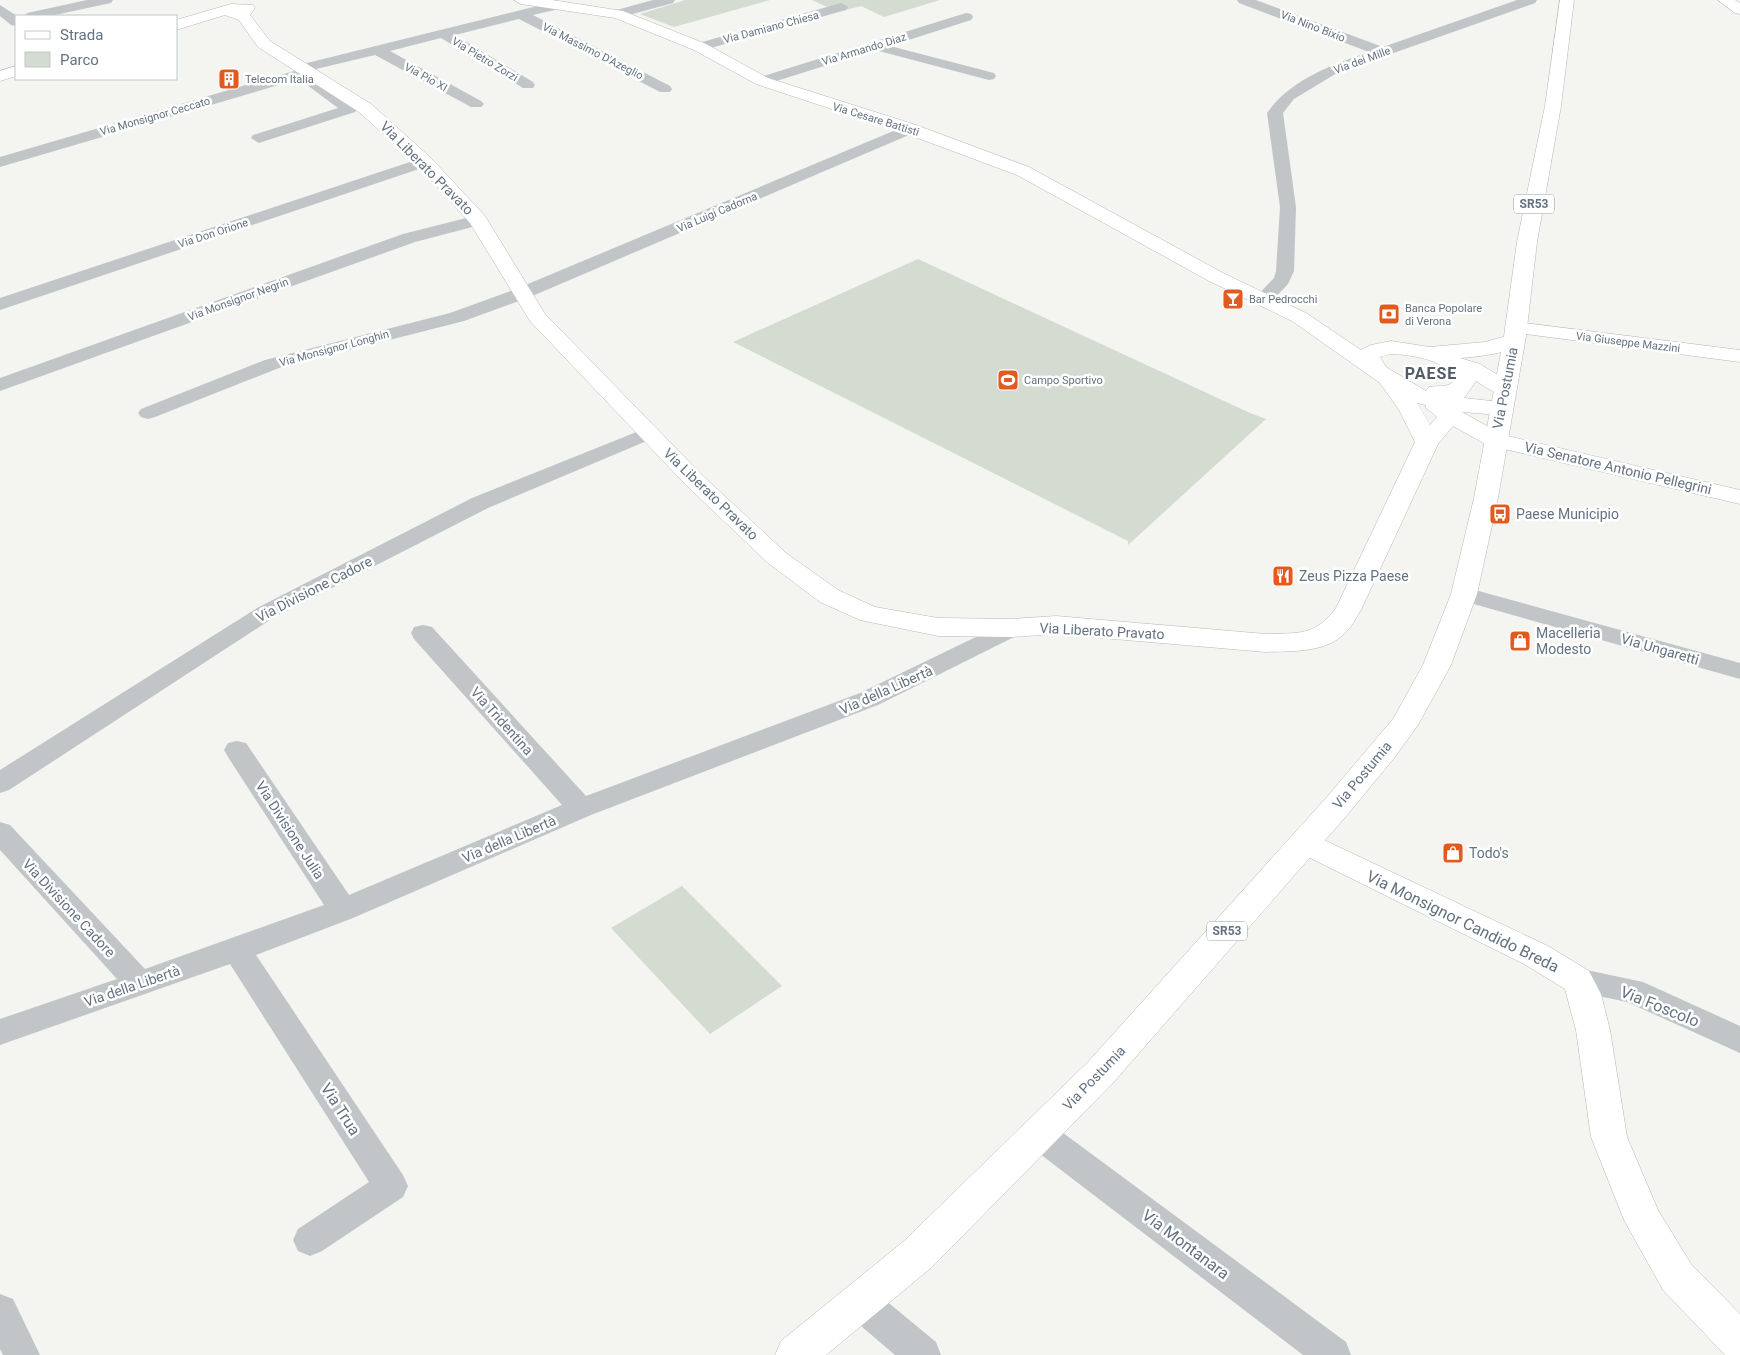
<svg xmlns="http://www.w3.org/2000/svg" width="1740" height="1355" font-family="Roboto,sans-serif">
<rect width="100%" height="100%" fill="#f4f4f0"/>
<path fill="#d4dbd1" d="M685,0H770L674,27L640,14Z
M812,0H940L884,17L861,6L838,12Z
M918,259L1250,413L1266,419L1128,545V541L733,342Z
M682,886L782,986L710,1034L611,928Z"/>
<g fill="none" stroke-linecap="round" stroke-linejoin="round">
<g stroke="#b4b8bc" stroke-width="1">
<path id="secondary" d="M514,0H552L623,11L706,44L768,78L916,125L1029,167L1223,273L1306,313L1361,350L1371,345L1391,341L1430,347L1485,342L1514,334L1521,336L1525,340C1516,353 1476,357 1460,358L1480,364L1512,384L1515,389L1512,394C1497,397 1488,388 1476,381L1464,398L1509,403L1512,408L1509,413L1501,415L1462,412L1503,435L1740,490V504L1487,445L1453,426L1438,444L1361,610C1356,617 1352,627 1345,633C1326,653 1292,651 1266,652L1056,634L1011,637L938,636L860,620L820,602L768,563L686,485L530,321L470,223L419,166L359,112L258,47L239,20L225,15L176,30V20L231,4L253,5L255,8L250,15L270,41L371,104L431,158L485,216L545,314L702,475L786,553L838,590L875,607L938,618L1011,619L1056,616L1266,634C1298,633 1316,636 1336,608L1415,442L1399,410L1380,383L1292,321L1209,281L1017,175L904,133L756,84L694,50L615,18L521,4ZM1391,354C1414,355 1440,359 1456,377C1451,389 1440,385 1429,387L1426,391L1386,367L1380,357ZM1417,403L1426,405L1425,407L1437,417L1430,425Z
M1718,0H1735L1740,3V14L1735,13Z
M16,66V76L0,81V71Z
M1517,322L1740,350V362L1510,332L1507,328L1510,324Z
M1305,831L1548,946L1589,971L1601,994L1610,1030L1627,1137L1658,1210L1691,1264L1740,1314V1355H1725L1663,1290L1624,1220L1591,1137L1576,1030L1565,989L1524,964L1294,850L1290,842L1294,834Z"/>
</g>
<g stroke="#b4b8bc" stroke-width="1">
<path id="primary" d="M1560,0H1574L1561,106L1537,242L1526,336L1498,498L1477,594L1451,665L1418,725L1394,758L1348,814L1112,1084L932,1267L826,1355H775L781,1341L904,1241L1088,1062L1326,798L1393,719L1423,665L1451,594L1474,498L1504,336L1517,242L1545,106Z"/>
</g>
<path fill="#c1c5c8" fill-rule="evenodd" d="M87,0H113L111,3L50,16H25L27,13Z
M653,0H675L673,3L618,18L611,14L613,11Z
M1237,0H1256L1383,47L1517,0H1537L1535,3L1337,73L1294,99L1283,113L1296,207L1294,271L1288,284L1270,303H1256L1254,299L1274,278L1276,271L1280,207L1267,113C1291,79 1332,65 1369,52L1239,3Z
M554,2L559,3L561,6L559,9L533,15L670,86L672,89L670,92H660L519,19L455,35L533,82L535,85L533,88H523L441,38L390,51L481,101L484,104L481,107H471L375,55L316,69L315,74L312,75L355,106L358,109L355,112L265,141L259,143L251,138L253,135L338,108L299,79L0,167V157L294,71L299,65Z
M841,3L848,7L846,10L700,51L693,47L695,44Z
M0,5L17,16L16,26L11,25L0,16Z
M966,13L971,14L973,17L971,20L890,46L994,73L996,76L994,79L989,80L875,50L767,84L762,85L755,81L757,78Z
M910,124L916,126L918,129L916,132L530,297L464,321L279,368L155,417L148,419L141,417L138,413L141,409L265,360L450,313L516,289Z
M425,157L433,162L431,165L0,310V298Z
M478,215L484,216L487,220L484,224L415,242L0,391V378L403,234Z
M649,427L656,429L659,433L656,437L488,508L273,618L9,790L0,793V770L257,608L472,498Z
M1464,587L1740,663V679L1456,599L1452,594L1456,589Z
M1011,620L1020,622L1023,628L1020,634L878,705L591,815L353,918L256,955L403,1175L408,1186L403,1197L322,1251L310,1256L298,1251L293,1240L298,1229L369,1182L230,964L0,1045V1019L117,979L0,850V822L10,825L145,969L324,905L228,757L224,750L228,743L237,741L246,743L349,895L562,805L414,639L411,633L414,627L423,625L432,627L586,796L860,693Z
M1577,968L1643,982L1740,1026V1053L1627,1002L1566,989L1562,980L1566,971Z
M1039,1120L1051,1124L1346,1342L1351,1355H1303L1027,1144L1023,1134L1027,1124Z
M860,1285L873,1290L936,1342L941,1355H895L847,1314L842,1302L847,1290Z
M0,1294L13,1299L40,1355H3L0,1349Z"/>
<use href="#secondary" fill="#fff" fill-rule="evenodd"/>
<use href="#primary" fill="#fff" fill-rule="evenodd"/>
</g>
<defs>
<g id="building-square" transform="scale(1.125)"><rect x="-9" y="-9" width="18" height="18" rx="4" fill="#e35a21" stroke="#fff"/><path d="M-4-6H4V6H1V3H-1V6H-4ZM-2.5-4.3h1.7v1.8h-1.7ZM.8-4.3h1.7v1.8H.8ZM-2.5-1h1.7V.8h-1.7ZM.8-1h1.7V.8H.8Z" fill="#fff"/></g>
<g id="bar-square" transform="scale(1.125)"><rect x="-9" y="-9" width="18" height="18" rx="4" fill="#e35a21" stroke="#fff"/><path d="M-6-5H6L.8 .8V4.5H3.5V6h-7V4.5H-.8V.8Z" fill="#fff"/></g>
<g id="bank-square" transform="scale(1.125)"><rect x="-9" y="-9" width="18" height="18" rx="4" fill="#e35a21" stroke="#fff"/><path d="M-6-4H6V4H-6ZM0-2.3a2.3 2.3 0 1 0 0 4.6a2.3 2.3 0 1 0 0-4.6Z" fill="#fff"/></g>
<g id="stadium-square" transform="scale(1.125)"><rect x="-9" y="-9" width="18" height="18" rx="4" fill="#e35a21" stroke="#fff"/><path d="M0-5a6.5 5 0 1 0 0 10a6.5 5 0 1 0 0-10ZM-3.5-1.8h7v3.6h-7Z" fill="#fff"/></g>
<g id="bus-square" transform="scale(1.125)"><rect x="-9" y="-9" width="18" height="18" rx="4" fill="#e35a21" stroke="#fff"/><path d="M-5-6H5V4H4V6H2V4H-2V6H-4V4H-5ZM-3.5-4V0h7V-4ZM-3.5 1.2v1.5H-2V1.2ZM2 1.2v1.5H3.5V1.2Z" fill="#fff"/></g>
<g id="restaurant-square" transform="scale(1.125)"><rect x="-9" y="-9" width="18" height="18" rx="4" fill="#e35a21" stroke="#fff"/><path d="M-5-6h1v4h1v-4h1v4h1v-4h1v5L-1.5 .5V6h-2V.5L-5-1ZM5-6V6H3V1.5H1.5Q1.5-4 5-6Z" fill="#fff"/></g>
<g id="shop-square" transform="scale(1.125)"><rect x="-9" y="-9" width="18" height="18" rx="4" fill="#e35a21" stroke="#fff"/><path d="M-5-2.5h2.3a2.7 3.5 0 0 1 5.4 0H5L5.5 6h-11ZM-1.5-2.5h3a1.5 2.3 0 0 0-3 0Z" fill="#fff"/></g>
</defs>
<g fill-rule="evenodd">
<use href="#building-square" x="229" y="79"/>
<use href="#bar-square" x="1233" y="299"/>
<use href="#bank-square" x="1389" y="314"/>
<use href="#stadium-square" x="1008" y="380"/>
<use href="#bus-square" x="1500" y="514"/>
<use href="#restaurant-square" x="1283" y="576"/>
<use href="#shop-square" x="1520" y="641"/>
<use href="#shop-square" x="1453" y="853"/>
</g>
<g text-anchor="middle" stroke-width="5" stroke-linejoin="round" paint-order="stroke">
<g font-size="11" fill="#637281" stroke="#fff">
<text transform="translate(1313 26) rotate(21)" y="4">Via Nino Bixio</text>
<text transform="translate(771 27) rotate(-15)" y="4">Via Damiano Chiesa</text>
<text transform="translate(864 49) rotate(-17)" y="4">Via Armando Diaz</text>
<text transform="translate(593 51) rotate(27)" y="4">Via Massimo D'Azeglio</text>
<text transform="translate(485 59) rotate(31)" y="4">Via Pietro Zorzi</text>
<text transform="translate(1362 60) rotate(-20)" y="4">Via dei Mille</text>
<text transform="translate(426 77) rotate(29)" y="4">Via Pio XI</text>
<text transform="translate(155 116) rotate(-16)" y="4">Via Monsignor Ceccato</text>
<text transform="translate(876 119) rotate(17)" y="4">Via Cesare Battisti</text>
<text transform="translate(717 212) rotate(-23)" y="4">Via Luigi Cadorna</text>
<text transform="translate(213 233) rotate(-18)" y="4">Via Don Orione</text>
<text transform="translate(238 299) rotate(-20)" y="4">Via Monsignor Negrin</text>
<text transform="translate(1628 342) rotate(7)" y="4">Via Giuseppe Mazzini</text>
<text transform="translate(334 348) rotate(-15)" y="4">Via Monsignor Longhin</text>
</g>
<g font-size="11" fill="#637281" stroke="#fff" text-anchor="start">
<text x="245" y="83">Telecom Italia</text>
<text x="1249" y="303">Bar Pedrocchi</text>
<text x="1405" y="312">Banca Popolare<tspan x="1405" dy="13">di Verona</tspan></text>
<text x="1024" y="384">Campo Sportivo</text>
</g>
<g fill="#fff" stroke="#929ca7" stroke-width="1">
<rect x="1514" y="194.5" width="40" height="19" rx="4"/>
<rect x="1207" y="921.5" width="40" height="19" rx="4"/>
</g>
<g font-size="12" font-weight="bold" fill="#637281">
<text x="1534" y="208">SR53</text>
<text x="1227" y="935">SR53</text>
</g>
<g font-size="14" fill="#637281" stroke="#fff">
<text transform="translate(427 168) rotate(45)" y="5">Via Liberato Pravato</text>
<text transform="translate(1505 388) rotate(-79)" y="5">Via Postumia</text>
<text transform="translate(1618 468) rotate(13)" y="5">Via Senatore Antonio Pellegrini</text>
<text transform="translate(711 494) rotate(44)" y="5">Via Liberato Pravato</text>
<text transform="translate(314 589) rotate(-27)" y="5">Via Divisione Cadore</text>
<text transform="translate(1102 631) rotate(3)" y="5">Via Liberato Pravato</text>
<text transform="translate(1660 649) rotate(16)" y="5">Via Ungaretti</text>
<text transform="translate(886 690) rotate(-24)" y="5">Via della Libertà</text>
<text transform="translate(502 721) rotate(48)" y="5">Via Tridentina</text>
<text transform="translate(1362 775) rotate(-50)" y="5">Via Postumia</text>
<text transform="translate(290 830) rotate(57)" y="5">Via Divisione Julia</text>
<text transform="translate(509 839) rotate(-23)" y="5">Via della Libertà</text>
<text transform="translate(69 908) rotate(47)" y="5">Via Divisione Cadore</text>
<text transform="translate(132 986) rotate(-19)" y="5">Via della Libertà</text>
<text transform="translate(1094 1078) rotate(-46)" y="5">Via Postumia</text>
</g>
<g font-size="14" fill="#637281" stroke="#fff" text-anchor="start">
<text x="1516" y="519">Paese Municipio</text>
<text x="1299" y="581">Zeus Pizza Paese</text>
<text x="1536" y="638">Macelleria<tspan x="1536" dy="16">Modesto</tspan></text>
<text x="1469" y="858">Todo's</text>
</g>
<g font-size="16" font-weight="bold" letter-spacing="1" fill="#515b66" stroke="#fff">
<text x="1431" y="379">PAESE</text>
</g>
<g font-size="16" fill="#637281" stroke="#fff">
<text transform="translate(1463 921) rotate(26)" y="6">Via Monsignor Candido Breda</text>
<text transform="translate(1660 1006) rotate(22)" y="6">Via Foscolo</text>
<text transform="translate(341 1109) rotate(57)" y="6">Via Trua</text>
<text transform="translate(1186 1244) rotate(37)" y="6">Via Montanara</text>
</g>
</g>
<rect x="15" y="15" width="162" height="65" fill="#ffffff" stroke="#c1c7cd"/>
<rect x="25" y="31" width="25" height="8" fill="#ffffff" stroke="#c1c7cd"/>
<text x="60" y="40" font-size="15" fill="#637281">Strada</text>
<rect x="25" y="52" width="25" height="15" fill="#d4dbd1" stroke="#c1c7cd"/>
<text x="60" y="65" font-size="15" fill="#637281">Parco</text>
</svg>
